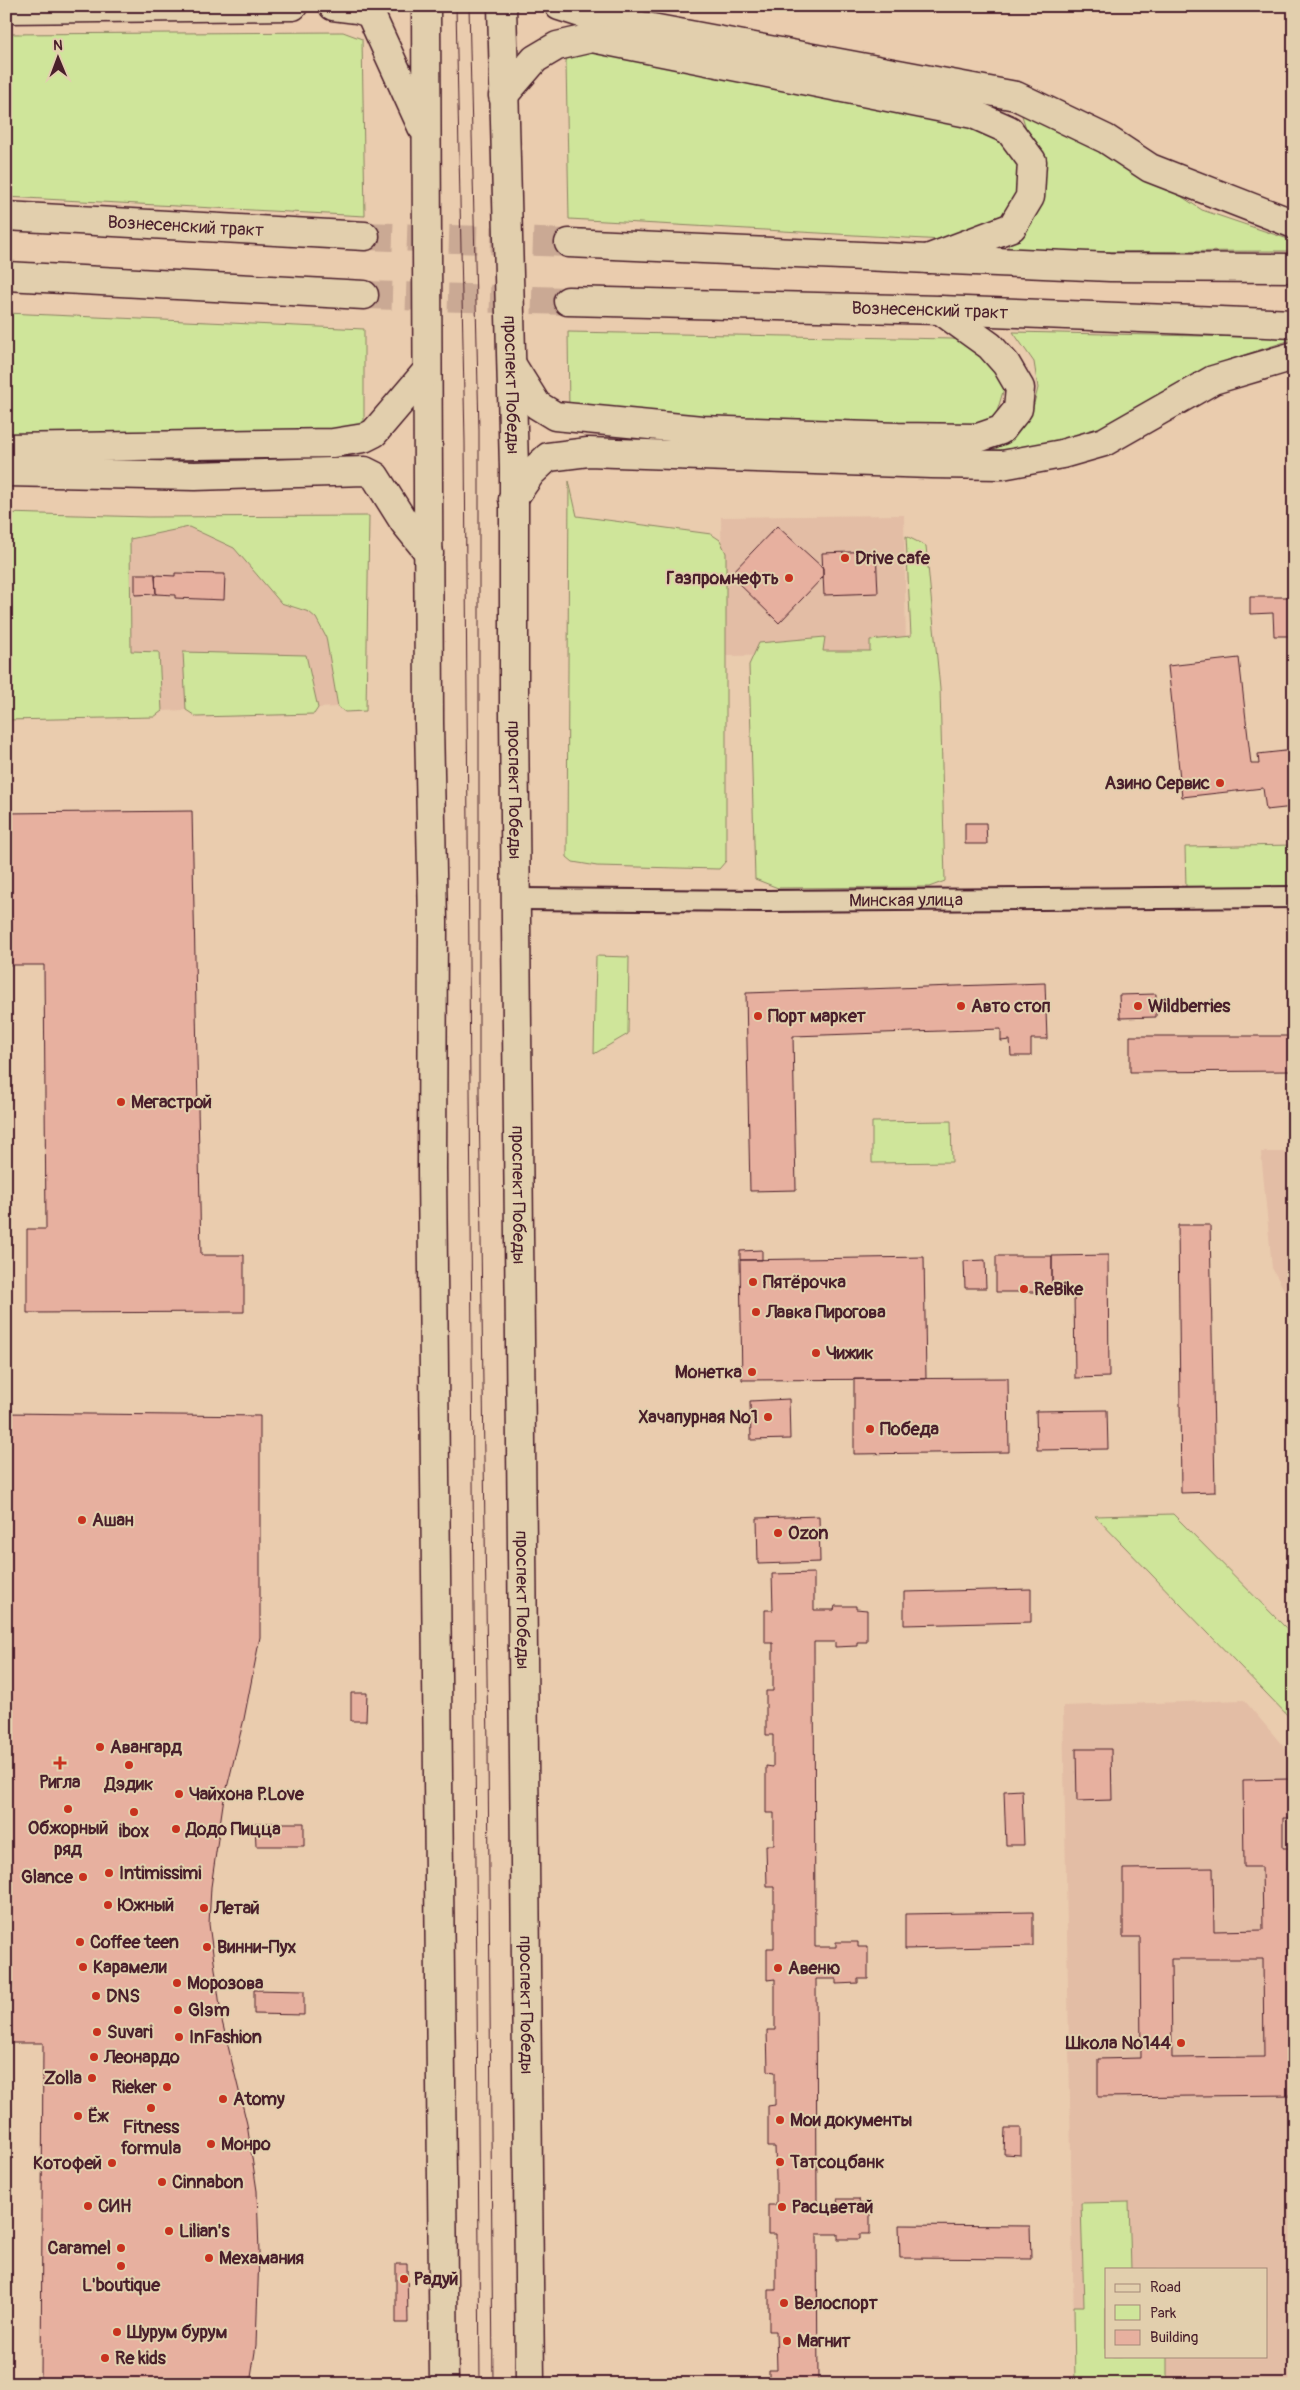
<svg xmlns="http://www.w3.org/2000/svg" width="1300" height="2390" font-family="Pangolin,sans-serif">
<rect width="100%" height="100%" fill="#eaccae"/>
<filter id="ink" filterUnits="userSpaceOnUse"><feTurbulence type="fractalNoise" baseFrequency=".02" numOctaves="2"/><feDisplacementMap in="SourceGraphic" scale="10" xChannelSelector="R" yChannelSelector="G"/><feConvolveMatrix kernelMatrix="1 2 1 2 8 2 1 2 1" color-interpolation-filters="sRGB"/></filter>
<g filter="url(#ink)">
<path fill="#e3bda5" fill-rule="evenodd" d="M904,515L906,654L723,656L721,517Z
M189,527L234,548L294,609L309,612L316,618L326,637L338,707L318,708L314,714L197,717L186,710L162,711L159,652H131L130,539Z
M1261,1152H1294V1307L1272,1268Z
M1244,1700L1294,1759V2384H1075L1063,1706ZM1106,2269H1266V2356H1106Z"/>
<path fill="#cfe59a" stroke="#8c8262" d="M343,32L362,39L365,216L6,197V34Z
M589,47L962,116L1004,137L1018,164V190L1000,225L943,240L569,219L566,62L568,50Z
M1018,103L1091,137L1202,210L1294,241V251L1005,252L1030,207L1037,163Z
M6,313L364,329V423L340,435L6,440Z
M568,332L952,339L979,343L1005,385L996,415L977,429L569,412Z
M1013,332L1294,338V339L1228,360L1177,391L1114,423L1072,438L1028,449L993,450L1014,439L1031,415L1038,388L1034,362Z
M569,481L577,516L711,534L720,540L726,553V861L719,869L597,866L573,862L567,857Z
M6,513L147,517L369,516L366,711L345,712L338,707L326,637L316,618L309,612L281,603L234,548L189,527L130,539L131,651L159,652L162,711L154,717L7,720Z
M906,536L926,546L940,689L945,881L929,887L778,888L755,879L749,665L759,643L825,637L823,651H870V640L911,636Z
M183,652L306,655L318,708L314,714L197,717L186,710Z
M1294,845V886L1186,888L1185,847Z
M596,956L629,957L628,1034L594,1054Z
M951,1121L952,1162L872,1163V1122Z
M1173,1514L1294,1636V1722L1095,1516Z
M1129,2202L1131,2269H1106V2356H1167V2384H1075L1074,2306H1084L1081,2203Z"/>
<path fill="#e7b09f" stroke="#4a1f2b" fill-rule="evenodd" d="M777,526L823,568V577L779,623L730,575Z
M876,551L878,593L824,595L822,553Z
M175,573L225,574L224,600L175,598V595L156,594L155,575L175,576Z
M135,574H155L156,594L135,595Z
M1250,597H1294V679L1292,636H1274L1273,613L1250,614Z
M1239,658L1251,764H1259L1258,754L1294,750V807L1266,810L1263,788L1182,797L1168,666Z
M192,811L201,1255H244V1312L27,1313V1229H46L44,965H6V813Z
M965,823H986L987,844H965Z
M1045,983L1047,1039H1031V1056H1011L1010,1040L1001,1041V1029L793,1036L796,1190L750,1191L746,993Z
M1156,994V1017L1120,1018L1119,995Z
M1130,1036H1294V1071L1130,1072Z
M1178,1225H1210L1215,1492L1181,1493Z
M762,1250V1260H740V1251Z
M1108,1255L1109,1377L1075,1378L1074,1291L1052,1292V1256Z
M996,1256H1052V1292H996Z
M924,1257L926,1379L742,1380L740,1260Z
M985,1260L986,1288H965L964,1261Z
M1008,1378L1009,1452L854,1454V1379Z
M789,1399L790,1439L751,1440L750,1401Z
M1107,1410L1108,1449L1037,1450L1036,1411Z
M6,1413L260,1416V1637L244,1719L223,1804L211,1887L209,1924L222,2021L247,2124L257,2191L259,2253L256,2345L250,2384H41L43,2043H6Z
M819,1516L820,1562L758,1564L757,1518Z
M814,1573V1610H834L835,1606H856V1609L867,1610V1642H857V1646L835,1647V1642H814L815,1947H836V1942H858V1947H868V1979H858V1983L836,1984V1979H816L817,2205H838L837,2199H859L860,2204H870V2234H860V2239H838V2234H817L818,2384H769V2370H777L776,2331H769V2290H776V2234H768V2205H776V2177L775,2147H768V2106L775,2105V2072L768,2071L767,2030H775V1979L767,1980V1948H774V1887H767L766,1845H774V1813H766V1766L773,1767V1735H766V1691H773V1643H765V1610H773L772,1574Z
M1031,1589V1622L904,1625V1592Z
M351,1693H367L366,1721H351Z
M1076,1749H1111L1112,1800L1077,1801Z
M1289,1779L1290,1818H1283V1848H1294V2095L1098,2097V2059L1141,2058L1140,1937H1123V1869L1213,1868L1214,1931L1263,1930L1262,1867H1244L1243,1780ZM1171,1959H1263L1264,2057L1172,2058Z
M1022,1790L1024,1845H1006L1004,1791Z
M255,1823H304V1846H256Z
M1033,1912V1946L905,1949V1914Z
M254,1990L304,1991V2015L254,2014Z
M1005,2128H1021V2155L1004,2154Z
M899,2225L1030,2226L1031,2259L900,2258Z
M396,2264H407L408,2323H396Z"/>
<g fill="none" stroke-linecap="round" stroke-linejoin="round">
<path stroke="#caa994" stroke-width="28" stroke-dasharray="28 14" stroke-linecap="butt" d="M365,236L569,243
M364,295L568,301"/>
<g stroke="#4a1f2b" stroke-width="24">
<g id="minor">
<path id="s1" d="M517,899L767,901L1294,897"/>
</g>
</g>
<g stroke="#4a1f2b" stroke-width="31">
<g id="primary">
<path d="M333,6L357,9L370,13L422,127"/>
<path d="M426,6L429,723L433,922L432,1169L444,2384"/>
<path id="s2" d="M502,6L514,468V713L530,2384"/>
<path d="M559,6L593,17L1016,96L1106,139L1150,168L1294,224"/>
<path d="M6,9L293,6"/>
<path d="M503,96L535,59L557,46L592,38L973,114L1009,130L1032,161L1030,197L1012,227L927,259"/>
<path id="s3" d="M6,216L365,236"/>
<path d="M569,243L1110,267L1294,268"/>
<path d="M6,276L364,295"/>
<path id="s4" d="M568,301L940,310L1294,324"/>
<path d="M512,365L537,405L555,416L702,430L898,437L978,438L1001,430L1018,409L1020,388L1006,364L990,346L940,310"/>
<path d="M6,448L333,443L364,438L374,433L426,372"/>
<path d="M6,472L195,476L365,471L375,476L404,522L429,553"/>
<path d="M513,499L531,473L548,457L588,452L931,464L1002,465L1062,454L1104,442L1213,380L1294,356"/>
</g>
</g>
<use href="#minor" stroke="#e2cfad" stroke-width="20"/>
<use href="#primary" stroke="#e2cfad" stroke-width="28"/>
<path stroke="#4a1f2b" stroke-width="1" d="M456,6L465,442L480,2384
M469,6L479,430V1093L488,1749L493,2384"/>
</g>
</g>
<g fill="#c8321e" stroke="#e2cfad" stroke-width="2">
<circle cx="845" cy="558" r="5"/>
<circle cx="789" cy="578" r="5"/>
<circle cx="1220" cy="783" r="5"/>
<circle cx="961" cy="1006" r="5"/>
<circle cx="1138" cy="1006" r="5"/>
<circle cx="758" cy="1016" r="5"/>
<circle cx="121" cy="1102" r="5"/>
<circle cx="753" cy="1282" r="5"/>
<circle cx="1024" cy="1289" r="5"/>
<circle cx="756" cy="1312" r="5"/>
<circle cx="816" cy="1353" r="5"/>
<circle cx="752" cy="1372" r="5"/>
<circle cx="768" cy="1417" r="5"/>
<circle cx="870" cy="1429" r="5"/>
<circle cx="82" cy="1520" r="5"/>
<circle cx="778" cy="1533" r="5"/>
<circle cx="100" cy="1747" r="5"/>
<path d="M57.5 1755.5h5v5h5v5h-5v5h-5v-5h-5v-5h5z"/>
<circle cx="129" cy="1765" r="5"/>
<circle cx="179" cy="1794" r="5"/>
<circle cx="68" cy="1809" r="5"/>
<circle cx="134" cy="1812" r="5"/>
<circle cx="176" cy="1829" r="5"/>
<circle cx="109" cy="1873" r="5"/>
<circle cx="83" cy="1877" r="5"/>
<circle cx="108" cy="1905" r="5"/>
<circle cx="204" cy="1908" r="5"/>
<circle cx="80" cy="1942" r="5"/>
<circle cx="207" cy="1947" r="5"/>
<circle cx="83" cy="1967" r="5"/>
<circle cx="778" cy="1968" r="5"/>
<circle cx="177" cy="1983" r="5"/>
<circle cx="96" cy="1996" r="5"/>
<circle cx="178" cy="2010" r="5"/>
<circle cx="97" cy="2032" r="5"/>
<circle cx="179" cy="2037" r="5"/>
<circle cx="1181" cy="2043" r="5"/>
<circle cx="94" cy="2057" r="5"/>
<circle cx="92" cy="2078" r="5"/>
<circle cx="167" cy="2087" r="5"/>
<circle cx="223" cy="2099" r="5"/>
<circle cx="151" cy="2108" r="5"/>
<circle cx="78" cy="2116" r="5"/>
<circle cx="780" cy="2120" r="5"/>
<circle cx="211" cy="2144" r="5"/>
<circle cx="780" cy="2162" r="5"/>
<circle cx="112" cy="2163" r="5"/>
<circle cx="162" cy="2182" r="5"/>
<circle cx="88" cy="2206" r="5"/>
<circle cx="782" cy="2207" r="5"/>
<circle cx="169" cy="2231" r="5"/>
<circle cx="121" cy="2248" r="5"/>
<circle cx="209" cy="2258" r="5"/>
<circle cx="121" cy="2266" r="5"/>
<circle cx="404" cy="2279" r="5"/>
<circle cx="784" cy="2303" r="5"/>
<circle cx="117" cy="2332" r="5"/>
<circle cx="787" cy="2341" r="5"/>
<circle cx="105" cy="2358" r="5"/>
</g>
<g text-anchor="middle" stroke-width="4" stroke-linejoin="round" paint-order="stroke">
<g font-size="18" fill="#4a1f2b" stroke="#e2cfad">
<text dy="6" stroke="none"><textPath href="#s3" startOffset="180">Вознесенский тракт</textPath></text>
<text dy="6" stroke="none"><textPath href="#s4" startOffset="362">Вознесенский тракт</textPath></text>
<text dy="6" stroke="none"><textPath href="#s2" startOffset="379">проспект Победы</textPath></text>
<text dy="6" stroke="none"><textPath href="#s2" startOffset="784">проспект Победы</textPath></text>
<text dy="6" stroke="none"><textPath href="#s1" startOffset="389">Минская улица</textPath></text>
<text dy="6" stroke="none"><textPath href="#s2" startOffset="1189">проспект Победы</textPath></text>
<text dy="6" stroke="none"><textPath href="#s2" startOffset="1594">проспект Победы</textPath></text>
<text dy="6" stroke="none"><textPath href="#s2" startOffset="1999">проспект Победы</textPath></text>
</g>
<g font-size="18" font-weight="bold" fill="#4a1f2b" stroke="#e2cfad" text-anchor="start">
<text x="855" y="564">Drive cafe</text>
<text x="779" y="584" text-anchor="end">Газпромнефть</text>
<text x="1210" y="789" text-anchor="end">Азино Сервис</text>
<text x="971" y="1012">Авто стоп</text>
<text x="1148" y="1012">Wildberries</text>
<text x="768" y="1022">Порт маркет</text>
<text x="131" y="1108">Мегастрой</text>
<text x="763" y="1288">Пятёрочка</text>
<text x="1034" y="1295">ReBike</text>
<text x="766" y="1318">Лавка Пирогова</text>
<text x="826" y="1359">Чижик</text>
<text x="742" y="1378" text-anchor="end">Монетка</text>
<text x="758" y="1423" text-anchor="end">Хачапурная №1</text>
<text x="880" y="1435">Победа</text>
<text x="92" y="1526">Ашан</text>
<text x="788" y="1539">Ozon</text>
<text x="110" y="1753">Авангард</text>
<text x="60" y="1788" text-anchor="middle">Ригла</text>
<text x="129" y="1790" text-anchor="middle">Дэдик</text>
<text x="189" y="1800">Чайхона P.Love</text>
<text x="68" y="1834" text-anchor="middle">Обжорный<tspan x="68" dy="21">ряд</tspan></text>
<text x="186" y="1835">Додо Пицца</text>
<text x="134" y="1837" text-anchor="middle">ibox</text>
<text x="119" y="1879">Intimissimi</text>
<text x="73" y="1883" text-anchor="end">Glance</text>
<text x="118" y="1911">Южный</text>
<text x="214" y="1914">Летай</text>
<text x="90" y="1948">Coffee teen</text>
<text x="217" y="1953">Винни-Пух</text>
<text x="93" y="1973">Карамели</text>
<text x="788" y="1974">Авеню</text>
<text x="187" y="1989">Морозова</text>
<text x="106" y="2002">DNS</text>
<text x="188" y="2016">Glэm</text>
<text x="107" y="2038">Suvari</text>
<text x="189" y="2043">InFashion</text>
<text x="1171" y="2049" text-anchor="end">Школа №144</text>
<text x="104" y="2063">Леонардо</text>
<text x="82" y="2084" text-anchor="end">Zolla</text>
<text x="157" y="2093" text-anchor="end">Rieker</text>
<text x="233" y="2105">Atomy</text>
<text x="88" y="2122">Ёж</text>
<text x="790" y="2126">Мои документы</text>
<text x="151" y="2133" text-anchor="middle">Fitness<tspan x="151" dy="21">formula</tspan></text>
<text x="221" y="2150">Монро</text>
<text x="790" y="2168">Татсоцбанк</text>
<text x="102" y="2169" text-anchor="end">Котофей</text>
<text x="172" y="2188">Cinnabon</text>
<text x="98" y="2212">СИН</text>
<text x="792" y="2213">Расцветай</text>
<text x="179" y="2237">Lilian's</text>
<text x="111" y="2254" text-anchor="end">Caramel</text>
<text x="219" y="2264">Мехамания</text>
<text x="414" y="2285">Радуй</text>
<text x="121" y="2291" text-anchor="middle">L'boutique</text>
<text x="794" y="2309">Велоспорт</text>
<text x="127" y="2338">Шурум бурум</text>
<text x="797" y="2347">Магнит</text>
<text x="115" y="2364">Re kids</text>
</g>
</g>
<rect width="1300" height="2390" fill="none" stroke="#e2cfad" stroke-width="25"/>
<rect x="12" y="12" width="1275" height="2365" fill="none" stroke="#4a1f2b" stroke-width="2" filter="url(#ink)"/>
<rect x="1105" y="2268" width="162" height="90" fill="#e2cfad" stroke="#a58979"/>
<rect x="1115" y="2284" width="25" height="8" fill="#e2cfad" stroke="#a58979"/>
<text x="1150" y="2292" font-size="15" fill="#4a1f2b">Road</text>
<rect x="1115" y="2305" width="25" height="15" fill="#cfe59a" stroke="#a58979"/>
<text x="1150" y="2318" font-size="15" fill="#4a1f2b">Park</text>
<rect x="1115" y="2330" width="25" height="15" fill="#e7b09f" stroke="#a58979"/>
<text x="1150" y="2342" font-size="15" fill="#4a1f2b">Building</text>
<g transform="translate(58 58) rotate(359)" stroke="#e2cfad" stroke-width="4" paint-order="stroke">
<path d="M0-4L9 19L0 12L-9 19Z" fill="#4a1f2b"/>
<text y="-8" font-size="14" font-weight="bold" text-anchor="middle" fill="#4a1f2b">N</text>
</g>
</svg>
